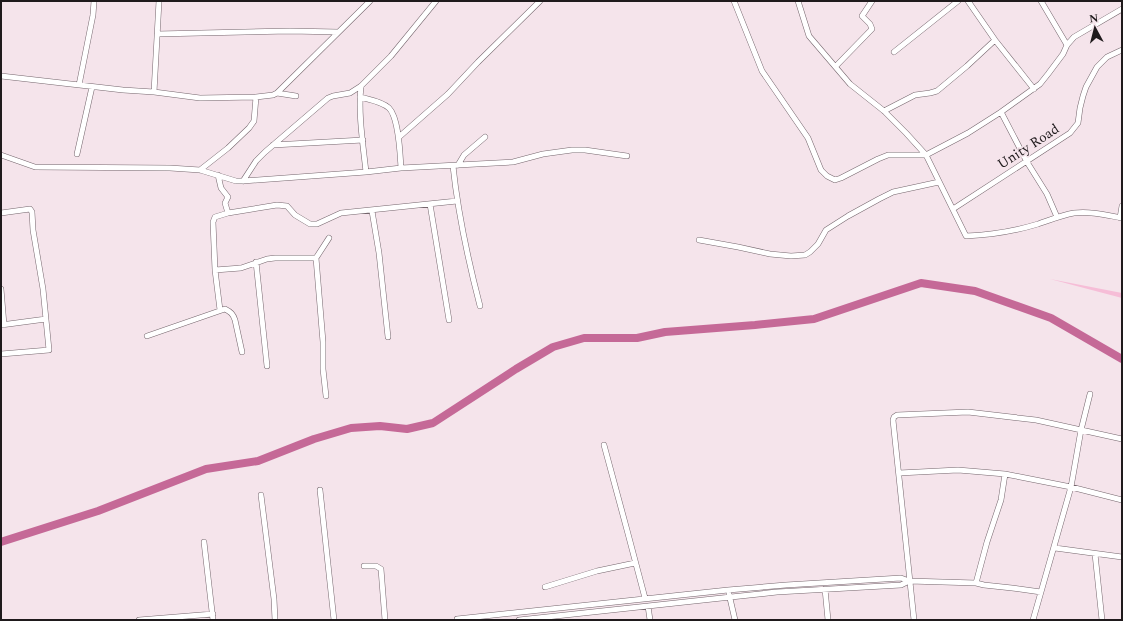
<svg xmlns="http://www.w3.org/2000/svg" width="1123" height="621" font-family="Spectral,serif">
<rect width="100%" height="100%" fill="#f5e4eb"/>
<path fill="#f6bdd7" d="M1050,279L1122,293V298Z"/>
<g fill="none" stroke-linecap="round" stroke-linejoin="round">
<path stroke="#c56997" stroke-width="8" d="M1,542L98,511L206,469L258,461L314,439L351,428L380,426L407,429L433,423L516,369L553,347L584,338H637L665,332L755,325L814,319L921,283L975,291L1051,318L1122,359"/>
<g stroke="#75666d" stroke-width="6">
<path id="street" d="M734,1L762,71L808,138L821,170L827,176L835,180L841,178L878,159L888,155H926L968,133L1001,112L1040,84L1048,74L1063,54L1067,45L1074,37L1122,9
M798,1L809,36L850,84L884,111L906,133L926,155L966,236C991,235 1015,231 1038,224C1050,220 1062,215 1074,213C1090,211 1106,215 1122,218
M968,1L995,40L1034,89
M1041,1L1067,45
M157,34L290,31L338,32
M894,52L958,1
M836,66L872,29L870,24L862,16L872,1
M1,76L123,90L154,92L200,98L256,97L273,95L277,93L370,1
M79,85L93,15L94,1
M361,86C358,114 363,144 366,172
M154,92L159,1
M277,93L296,96
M360,97C370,100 381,101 389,108C399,118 400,154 401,168
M884,111L915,95L930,93L937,91L967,66L995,40
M1001,112L1027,162L1047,194L1057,217
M399,137L448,94L478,62L540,1
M273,145L363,140
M77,154L92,87
M1,155L35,167L170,168L200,170L236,181H243L366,172L401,168L513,162L543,154L572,150H585L627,156
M458,165L464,155L485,137
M453,166C458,214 468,260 480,306
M200,170L228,148L249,128L254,121L256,97
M218,175L221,188L228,197L225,203L228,213
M243,181L256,161L265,152L328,98L333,96L350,93L361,86L391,56L436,1
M430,204L449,320
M953,209L1070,133L1078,123L1080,108L1083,96L1086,87L1097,67L1107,57L1122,50
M372,211L379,253L388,337
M1,213L30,209L32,212L33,230L43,289L49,350L1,354
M1120,218L1122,206
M699,240L738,247L770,254L791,256L805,255L810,252L818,244L826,230L848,216L879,199L893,192L939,182
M256,262L267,366
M215,270L241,268L267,259L275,258H316
M1,289L4,325
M220,310L215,270L213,222L215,217L228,213L277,205L287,206L295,215L310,224H317L341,213L457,201
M1,325L46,319
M147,336L225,309C231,312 233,314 235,320L242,352
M326,396L323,369V342L316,258L329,238
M604,445L627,530L645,598
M899,473L958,470L1005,474L1071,487L1122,500
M320,490L334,620
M261,495L274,599L275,620
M204,542L213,620
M1055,548L1122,557
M1095,554L1102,620
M364,566H376L381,569L385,620
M976,583L987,542L1001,500L1005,474
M545,587L597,571L635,563
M825,589L828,620
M729,594L735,620
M648,606L650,620
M457,619L728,590L786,585L901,578L909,581L976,583L984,585L1012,588L1041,592
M139,620L213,614
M519,620L731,597L777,592L901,585L909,581
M914,620L893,420L894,417L897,415L968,412L1036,420L1122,439
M1033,620L1071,487L1081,430L1090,394"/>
</g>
<use href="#street" stroke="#fff" stroke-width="5"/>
</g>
<g text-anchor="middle" stroke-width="3" stroke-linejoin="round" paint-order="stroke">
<g font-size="14" fill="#1f1a1c" stroke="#f5e4eb">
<text transform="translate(1028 146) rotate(-33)" y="5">Unity Road</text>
</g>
</g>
<rect width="1123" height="621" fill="none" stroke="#1f1a1c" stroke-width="4"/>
<g transform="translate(1095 28) rotate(353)" stroke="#f5e4eb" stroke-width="3" paint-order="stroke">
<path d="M0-3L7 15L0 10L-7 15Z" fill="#1f1a1c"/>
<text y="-6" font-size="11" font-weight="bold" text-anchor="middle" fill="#1f1a1c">N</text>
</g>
</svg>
